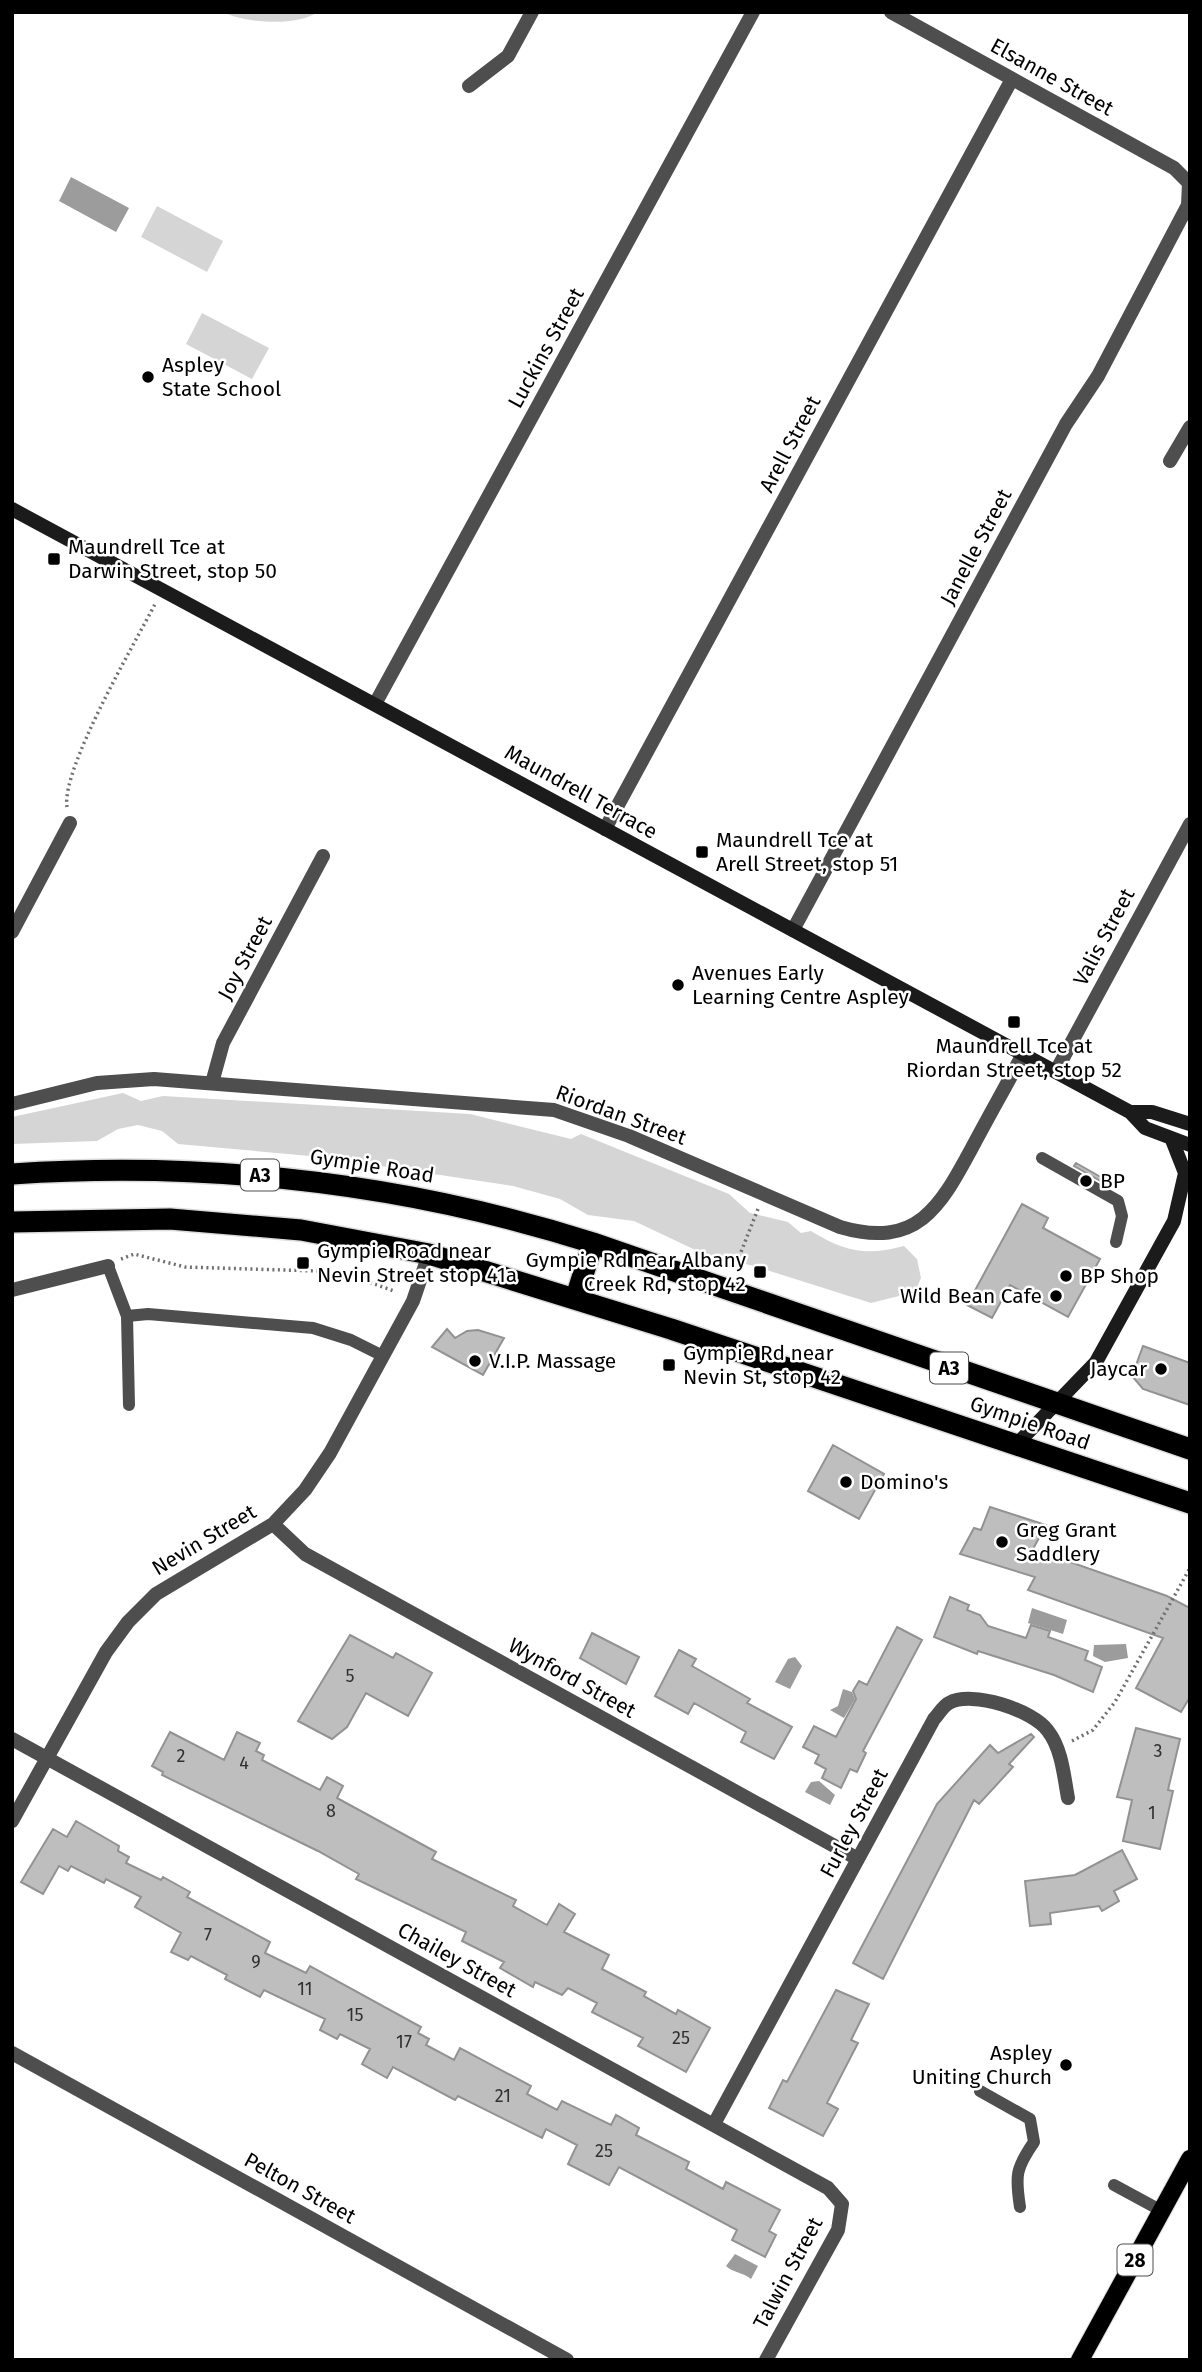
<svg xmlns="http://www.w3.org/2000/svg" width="1202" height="2372" font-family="'Fira Sans',sans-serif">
<rect width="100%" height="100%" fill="#fff"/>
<path fill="#d5d5d5" d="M223,12H317C298,27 243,23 223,12Z
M157,206L223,241L207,272L141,237Z
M202,313L269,348L252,379L186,344Z
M123,1093L141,1101L163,1096L470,1114L571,1139L581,1134L729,1194L750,1213L788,1222L801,1233L811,1231C845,1252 866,1256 904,1246L917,1259L921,1278L915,1292L871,1303L754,1266L706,1255L634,1221L588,1215L560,1199L513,1186L321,1157L178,1144L162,1131L138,1125L118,1129L97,1141L12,1144V1117Z"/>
<path fill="#9c9c9c" d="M71,177L129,208L116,232L59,201Z
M1032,1608L1067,1620L1063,1634L1028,1623Z
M1126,1644L1128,1658L1105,1662L1093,1656L1094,1645Z
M795,1657L802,1666L790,1689L775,1682L788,1659Z
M843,1689L852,1692L855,1699L844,1718L830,1710L838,1706Z
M819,1781L835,1795L830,1805L805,1792L811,1782Z
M735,2254L758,2266L751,2279C743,2272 733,2273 726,2266Z"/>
<path fill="#bebebe" stroke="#929292" stroke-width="2" d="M1076,1163L1106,1180L1104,1183L1074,1166Z
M1022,1204L1048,1218L1043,1228L1100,1259L1068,1317L1010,1285L992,1318L967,1305Z
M447,1329L455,1338L467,1331L478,1330L504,1338L483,1375L432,1347Z
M1143,1346L1190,1363V1405L1143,1389L1132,1376Z
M833,1445L884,1474L859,1519L808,1491Z
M990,1507L1046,1525L1033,1549L1167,1596L1190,1608V1697L1181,1712L1136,1688L1163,1638L1028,1590L1035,1577L960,1554L974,1528L981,1530Z
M950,1597L969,1605L967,1610L980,1615L988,1626L1026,1638L1031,1625L1050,1631L1048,1637L1088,1651L1085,1660L1102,1667L1093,1692L1054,1675L978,1651L977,1654L934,1637Z
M897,1627L922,1640L863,1751L866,1753L857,1772L850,1769L841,1788L822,1778L826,1769L815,1763L819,1755L803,1747L814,1726L836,1737L856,1699L853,1691L859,1681L867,1685Z
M592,1633L639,1657L626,1684L580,1658Z
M350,1635L393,1658L396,1653L432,1673L408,1716L366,1693L347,1727L332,1739L298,1721Z
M679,1650L696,1659L692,1666L750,1699L747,1703L792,1727L774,1759L741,1742L746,1732L694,1703L688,1714L655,1696Z
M1136,1728L1180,1739L1168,1790L1173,1791L1160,1849L1123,1841L1132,1800L1117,1797Z
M170,1732L224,1760L237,1732L260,1743L256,1751L264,1755L262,1760L320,1790L327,1777L343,1786L337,1798L436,1852L432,1859L516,1900L513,1906L547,1925L559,1904L575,1914L564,1932L609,1955L602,1969L646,1992L644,1996L676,2014L678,2010L710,2028L686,2072L638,2046L643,2038L592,2012L597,2003L568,1988L562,1995L535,1982L533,1987L500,1968L504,1962L462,1941L466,1932L356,1879L359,1874L318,1851L162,1775L163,1772L152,1766Z
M1031,1734L1034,1737L1009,1764L1013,1767L979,1804L974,1800L883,1979L853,1963L937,1804L990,1745L998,1753Z
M76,1821L119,1846L118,1851L129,1857L126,1863L161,1880L163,1877L190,1892L187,1897L270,1942L265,1953L306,1973L310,1966L421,2027L418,2033L429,2039L426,2045L454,2060L460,2048L531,2086L527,2094L557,2110L562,2101L611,2125L616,2115L639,2128L636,2135L689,2162L686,2169L723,2189L726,2182L780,2210L769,2231L776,2235L765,2257L732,2240L737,2230L619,2167L609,2185L568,2164L577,2145L546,2129L542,2138L458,2096L455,2100L393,2067L387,2078L362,2064L370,2049L340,2034L337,2039L320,2030L325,2019L264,1990L260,1997L225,1979L227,1975L191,1956L188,1960L171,1952L181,1933L135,1907L141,1897L106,1879L104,1883L71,1866L68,1871L59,1866L43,1894L21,1882L53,1829L67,1837Z
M1122,1850L1137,1879L1114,1891L1119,1901L1102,1911L1099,1906L1050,1913L1051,1924L1030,1926L1025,1881L1075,1875Z
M836,1990L869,2004L851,2040L858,2043L827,2103L838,2109L823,2136L769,2108L783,2080L787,2082Z"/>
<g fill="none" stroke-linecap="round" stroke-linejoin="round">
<g stroke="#dbdbdb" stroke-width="20">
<path id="primary" d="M1080,2360L1190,2159"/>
</g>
<g stroke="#dbdbdb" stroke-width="24">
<path id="highway" d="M12,1174C209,1161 405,1183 593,1243L1190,1449
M12,1222L170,1219L301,1230L429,1254L671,1329L1190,1503
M576,1297L593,1243"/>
</g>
<path stroke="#707070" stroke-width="3.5" stroke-dasharray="2 3.5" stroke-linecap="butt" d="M67,807C61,769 135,643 155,604
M121,1259L134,1254L185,1267L317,1271L355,1277L394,1291
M737,1262L758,1209
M1072,1741L1093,1730L1115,1702L1190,1568"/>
<path stroke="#4e4e4e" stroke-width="12" d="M1042,1158L1118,1201L1122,1216L1116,1242
M108,1266L127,1316L129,1405
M127,1316L148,1314L313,1328L351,1340L383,1356
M980,2091L1030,2119L1034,2142C1016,2168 1015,2175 1020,2207
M1114,2185L1162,2211"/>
<path stroke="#4e4e4e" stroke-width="14" d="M469,86L508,56L532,12
M1170,461L1190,427
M375,704L753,12
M605,829L1012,79
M793,930L1066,424L1098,376L1188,205L1189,183L1174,168L891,12
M12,932L70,823
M1056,1071L1190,824
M212,1083L223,1043L323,856
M12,1104L97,1083L154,1079L554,1110L629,1136L840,1227C919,1250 941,1205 974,1144C990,1114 1007,1084 1023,1054
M12,1290L108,1266
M273,1524L305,1554L858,1859
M12,1739L828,2188L842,2204L838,2230L766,2360
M12,1821L106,1652L128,1622L156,1594L273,1524L305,1490L330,1453L413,1301L429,1254
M12,2053L567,2360
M714,2124L934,1719C938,1715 943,1706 949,1703C972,1690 1033,1710 1048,1731C1062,1749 1064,1777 1068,1798"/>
<path stroke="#1b1b1b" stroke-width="14" d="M12,509L1130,1112L1145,1128L1190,1145
M1130,1112H1152L1190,1124
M1017,1444L1096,1362L1174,1221L1185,1173L1172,1140"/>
<use href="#primary" stroke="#000" stroke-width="18"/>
<use href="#highway" stroke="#000" stroke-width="21"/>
</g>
<g fill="#000" stroke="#fff" stroke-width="2.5">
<circle cx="148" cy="377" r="7"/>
<rect x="47" y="552" width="14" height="14" rx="3.5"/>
<rect x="695" y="845" width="14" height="14" rx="3.5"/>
<circle cx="678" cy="985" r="7"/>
<rect x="1007" y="1015" width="14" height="14" rx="3.5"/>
<circle cx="1086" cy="1181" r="7"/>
<rect x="296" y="1256" width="14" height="14" rx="3.5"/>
<rect x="753" y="1265" width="14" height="14" rx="3.5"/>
<circle cx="1066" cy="1276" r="7"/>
<circle cx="1056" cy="1296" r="7"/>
<circle cx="475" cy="1361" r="7"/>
<rect x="662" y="1358" width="14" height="14" rx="3.5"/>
<circle cx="1161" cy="1369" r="7"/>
<circle cx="846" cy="1482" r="7"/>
<circle cx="1002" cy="1542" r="7"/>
<circle cx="1066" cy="2065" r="7"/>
</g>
<g text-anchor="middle" stroke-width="5" stroke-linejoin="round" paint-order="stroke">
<g font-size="18" fill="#303030">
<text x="350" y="1682">5</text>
<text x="1158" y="1757">3</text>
<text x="181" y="1762">2</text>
<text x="244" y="1769">4</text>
<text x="331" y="1817">8</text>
<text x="1152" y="1819">1</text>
<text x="208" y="1941">7</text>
<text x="256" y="1968">9</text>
<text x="305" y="1995">11</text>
<text x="355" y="2021">15</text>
<text x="681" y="2044">25</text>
<text x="404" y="2048">17</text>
<text x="503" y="2102">21</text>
<text x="604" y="2157">25</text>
</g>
<g fill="#fff" stroke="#4c4c4c" stroke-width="2">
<rect x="241" y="1159.5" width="38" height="31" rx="5"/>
<rect x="930" y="1352.5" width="38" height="31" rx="5"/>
<rect x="1117.5" y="2244.5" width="35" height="31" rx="5"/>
</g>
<g font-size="19" font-weight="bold" fill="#000">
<text x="260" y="1182">A3</text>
<text x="949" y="1375">A3</text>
<text x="1135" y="2267">28</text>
</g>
<g font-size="21" fill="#000" stroke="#fff">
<text transform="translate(1052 77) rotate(29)" y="7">Elsanne Street</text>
<text transform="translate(546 348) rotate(-61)" y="7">Luckins Street</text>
<text transform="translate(790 444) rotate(-62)" y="7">Arell Street</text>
<text transform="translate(976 547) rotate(-62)" y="7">Janelle Street</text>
<text transform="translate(581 792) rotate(29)" y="7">Maundrell Terrace</text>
<text transform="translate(1104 937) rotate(-62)" y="7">Valis Street</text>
<text transform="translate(245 958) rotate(-62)" y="7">Joy Street</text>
<text transform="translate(621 1115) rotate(20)" y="7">Riordan Street</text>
<text transform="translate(372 1166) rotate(9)" y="7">Gympie Road</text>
<text transform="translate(1030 1423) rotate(19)" y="7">Gympie Road</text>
<text transform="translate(204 1540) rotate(-31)" y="7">Nevin Street</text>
<text transform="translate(572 1678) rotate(29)" y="7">Wynford Street</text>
<text transform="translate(854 1823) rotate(-62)" y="7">Furley Street</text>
<text transform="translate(457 1960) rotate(29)" y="7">Chailey Street</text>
<text transform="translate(300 2188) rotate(29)" y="7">Pelton Street</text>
<text transform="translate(788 2273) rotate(-62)" y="7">Talwin Street</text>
</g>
<g font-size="21" fill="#000" stroke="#fff" text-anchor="start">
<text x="162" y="372">Aspley<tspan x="162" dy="24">State School</tspan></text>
<text x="68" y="554">Maundrell Tce at<tspan x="68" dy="24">Darwin Street, stop 50</tspan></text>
<text x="716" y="847">Maundrell Tce at<tspan x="716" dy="24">Arell Street, stop 51</tspan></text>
<text x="692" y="980">Avenues Early<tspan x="692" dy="24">Learning Centre Aspley</tspan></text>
<text x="1014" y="1053" text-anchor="middle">Maundrell Tce at<tspan x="1014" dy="24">Riordan Street, stop 52</tspan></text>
<text x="1100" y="1188">BP</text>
<text x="317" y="1258">Gympie Road near<tspan x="317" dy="24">Nevin Street stop 41a</tspan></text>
<text x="746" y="1267" text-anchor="end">Gympie Rd near Albany<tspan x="746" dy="24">Creek Rd, stop 42</tspan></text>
<text x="1080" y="1283">BP Shop</text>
<text x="1042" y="1303" text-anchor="end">Wild Bean Cafe</text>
<text x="683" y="1360">Gympie Rd near<tspan x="683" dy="24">Nevin St, stop 42</tspan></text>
<text x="489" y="1368">V.I.P. Massage</text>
<text x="1147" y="1376" text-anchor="end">Jaycar</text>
<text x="860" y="1489">Domino's</text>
<text x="1016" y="1537">Greg Grant<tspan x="1016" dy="24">Saddlery</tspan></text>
<text x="1052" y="2060" text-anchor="end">Aspley<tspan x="1052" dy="24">Uniting Church</tspan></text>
</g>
</g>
<rect width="1202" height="2372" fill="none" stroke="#000000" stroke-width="28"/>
</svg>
